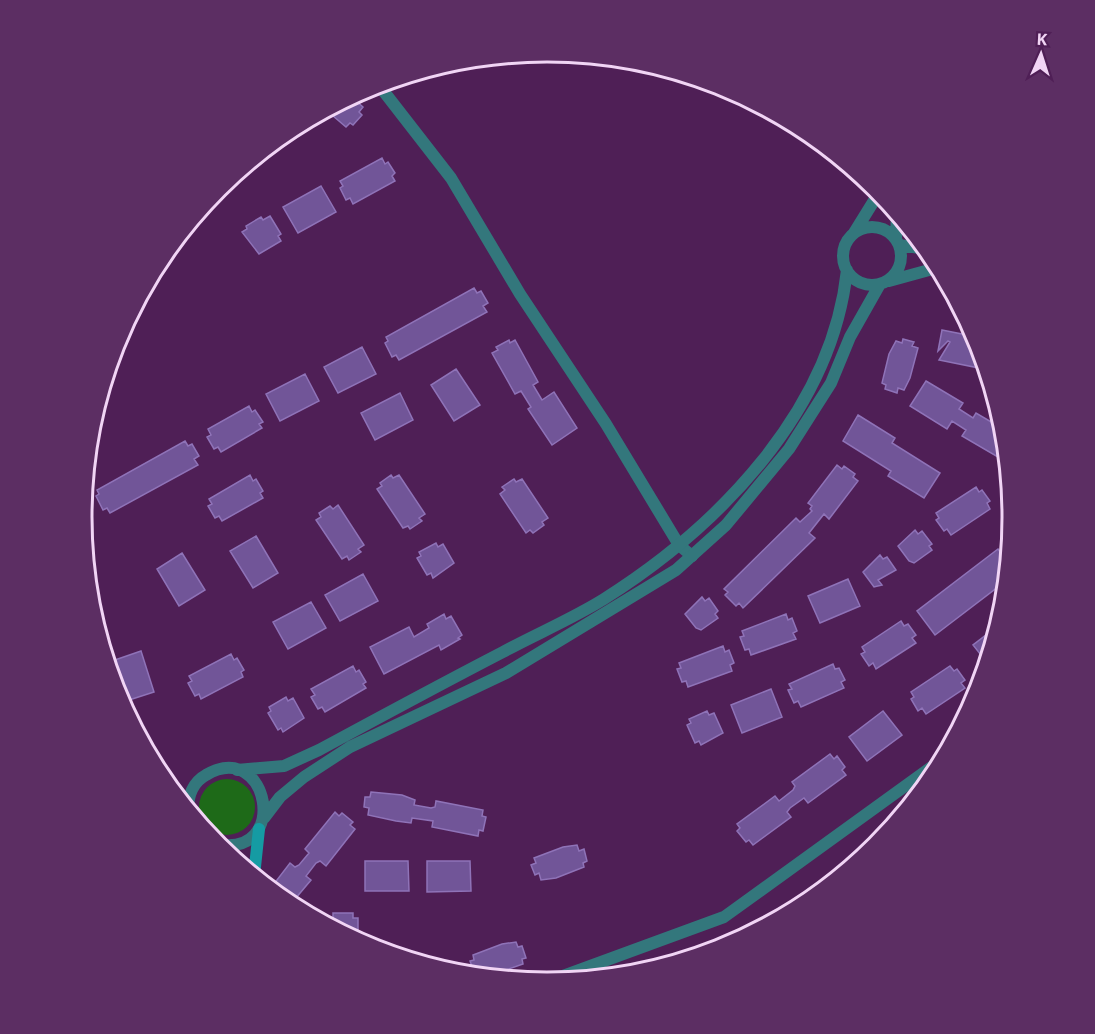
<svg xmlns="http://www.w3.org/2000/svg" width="1095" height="1034" font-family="'Noto Sans',sans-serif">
<rect width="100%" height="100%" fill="#4f1f56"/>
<path fill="#1e6a18" d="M199 807a28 28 0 1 1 56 0a28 28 0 1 1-56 0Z"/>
<path fill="#715598" stroke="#8f73b8" stroke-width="1.5" d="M351,96L363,107L359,112L362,115L353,125L350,123L346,127L326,110Z
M382,158L385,164L388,162L395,173L392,176L395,181L353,204L350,198L346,200L340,188L343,186L340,181Z
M321,186L336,212L298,233L283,207Z
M270,216L281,234L278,236L281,241L259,254L242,232L247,229L246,226L261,217L263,220Z
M474,288L477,293L481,291L488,303L483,306L487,312L399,360L396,355L392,357L385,343L388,341L386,337Z
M942,330L977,337L982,351L979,368L939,360L950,342L948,341L938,351Z
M903,339L914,342L912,346L918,348L910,378L904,390L898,388L897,393L885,389L886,385L882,383L889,354L896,341L902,343Z
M509,340L510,343L515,340L538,382L533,385L542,400L554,392L577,428L552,445L528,409L531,407L521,391L515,394L492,353L498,350L496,347Z
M362,347L376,374L338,393L324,367Z
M456,369L480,405L454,421L431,385Z
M305,374L319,401L280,421L266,394Z
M926,381L963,403L959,409L973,418L976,413L1005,430L1007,453L1003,460L962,436L966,430L952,421L947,429L910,406Z
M400,393L413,420L375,440L361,413Z
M249,406L252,412L255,410L263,422L259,424L262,428L221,452L218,447L214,449L207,437L211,435L208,429Z
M858,415L895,438L892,443L940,473L924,498L888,476L891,471L843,441Z
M185,441L188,446L192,444L199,456L194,459L198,465L110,513L107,508L103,510L96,496L99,494L97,490Z
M837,465L842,469L844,466L855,474L853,477L858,481L829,519L824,514L809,533L815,538L743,608L739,603L736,606L725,595L728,592L724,589L796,518L800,522L812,511L810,509L812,506L808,503Z
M250,475L253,481L256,479L263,491L260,493L263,498L222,521L219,516L215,518L208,506L212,504L209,499Z
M391,475L393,478L399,475L425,514L419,518L422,521L410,529L408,526L403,528L377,489L382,486L380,483Z
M514,479L516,482L522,479L548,518L542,522L544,525L533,533L530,530L526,533L500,494L505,490L502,487Z
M976,487L979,492L982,490L990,501L987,503L990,509L951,535L947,529L944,531L936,520L939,518L936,513Z
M338,505L364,545L358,549L361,552L349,560L347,556L342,559L316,520L321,517L319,513L330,506L333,509Z
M915,530L918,534L922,531L932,544L929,546L932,550L914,563L909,561L898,546Z
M256,536L278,573L253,588L230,551Z
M436,543L438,547L443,544L454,563L433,578L431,573L427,575L417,558L421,556L419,552Z
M998,549L1009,564L1007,580L935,635L917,611Z
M182,553L205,590L179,606L157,569Z
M880,555L883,559L887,557L896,570L878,580L882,585L874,587L863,572Z
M363,574L378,601L340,621L325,595Z
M848,579L860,606L820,623L808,596Z
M702,597L705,601L709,598L718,611L715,614L718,618L701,630L696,628L685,614Z
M311,602L326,628L288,649L273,622Z
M444,614L446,619L451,616L462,635L458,638L460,639L441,650L439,645L384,674L370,647L409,627L414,637L429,628L427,624Z
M786,614L788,620L792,618L797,631L793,633L796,639L751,655L749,649L745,650L740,637L744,636L742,631Z
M901,621L904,626L908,624L916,635L912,638L916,643L876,669L873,663L869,666L861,654L865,652L862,647Z
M999,625L988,664L973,645Z
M723,646L725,652L729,650L734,663L730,665L732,671L688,687L686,681L682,682L677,669L681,668L679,663Z
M141,651L154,692L126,701L112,661Z
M231,654L234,660L237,658L244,670L241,672L243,677L201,699L199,694L195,696L188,683L192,681L189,676Z
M833,664L835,669L839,668L845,680L841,682L844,688L801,707L798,701L794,703L788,690L792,689L789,684Z
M353,666L356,672L359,670L366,682L363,684L366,688L325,712L322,707L318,709L311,697L315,695L311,689Z
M950,666L954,671L957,669L965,680L961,683L965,688L926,714L922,708L918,711L911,699L914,697L911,692Z
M771,689L782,717L742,733L731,705Z
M286,697L288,701L293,698L304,718L283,732L281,728L278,730L268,713L271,711L269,707Z
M707,711L709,715L714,713L723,733L701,745L699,741L695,743L687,725L691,723L689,719Z
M883,711L902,735L867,761L849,737Z
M830,754L834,759L837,756L845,767L842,770L846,775L808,803L804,798L790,808L787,812L791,817L753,845L749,840L746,842L737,831L740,828L737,824L775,796L779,801L793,790L795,786L792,782Z
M371,792L402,795L415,800L414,805L431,808L435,807L436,801L483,810L482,816L486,817L483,831L479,830L478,836L432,827L433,821L412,818L411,823L396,821L368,815L369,808L364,807L365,797H370Z
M335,812L339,816L342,813L353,822L350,825L355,829L326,866L320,861L316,863L306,876L311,880L290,905L270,889L290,863L295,867L299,865L309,853L305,849Z
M577,845L579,851L584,849L587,861L583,863L584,867L556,878L541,880L539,873L535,875L531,865L536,863L534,858L563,847Z
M365,861H408L409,891H365Z
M427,861H470L471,891L427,892Z
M333,913H353V918H358V942L329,926V918H333Z
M516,942L518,947L522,946L526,958L522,959L523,964L494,974L480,976L478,970L474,972L470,961L474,960L473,955L502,944Z"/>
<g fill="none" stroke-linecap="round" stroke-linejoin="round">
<path stroke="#33777c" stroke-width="12" d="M378,84L451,178L520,294L606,424L679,545L692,556
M544,983L724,917L944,758"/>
<path stroke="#33777c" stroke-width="12" d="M843 256a29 29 0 1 1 58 0a29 29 0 1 1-58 0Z
M854,233L880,191
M896,239L897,212
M899,245L927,249
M889,281L940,267
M237,770L284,766L319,750C380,717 441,684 503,652C536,634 572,619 604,599C718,527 832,411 847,270
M188,810C188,796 193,782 206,775C269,738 291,859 216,844
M264,818L280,797L304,777L350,747L506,673L676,570L726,525L789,449L831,383L850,337L880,284"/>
<path stroke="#159ba3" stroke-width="12" d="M219,845L221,849
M254,876L259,829"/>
</g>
<path d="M0 0H1095V1034H0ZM92 517a455 455 0 1 1 910 0a455 455 0 1 1-910 0Z" fill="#5c2e63" fill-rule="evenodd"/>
<path fill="none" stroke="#f1d5f5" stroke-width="3" d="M92 517a455 455 0 1 1 910 0a455 455 0 1 1-910 0Z"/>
<g transform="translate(1041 54) rotate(3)" stroke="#4f1f56" stroke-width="4.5" paint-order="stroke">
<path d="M0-4.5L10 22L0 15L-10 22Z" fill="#f1d5f5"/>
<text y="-9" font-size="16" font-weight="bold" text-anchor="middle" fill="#f1d5f5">K</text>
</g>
</svg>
